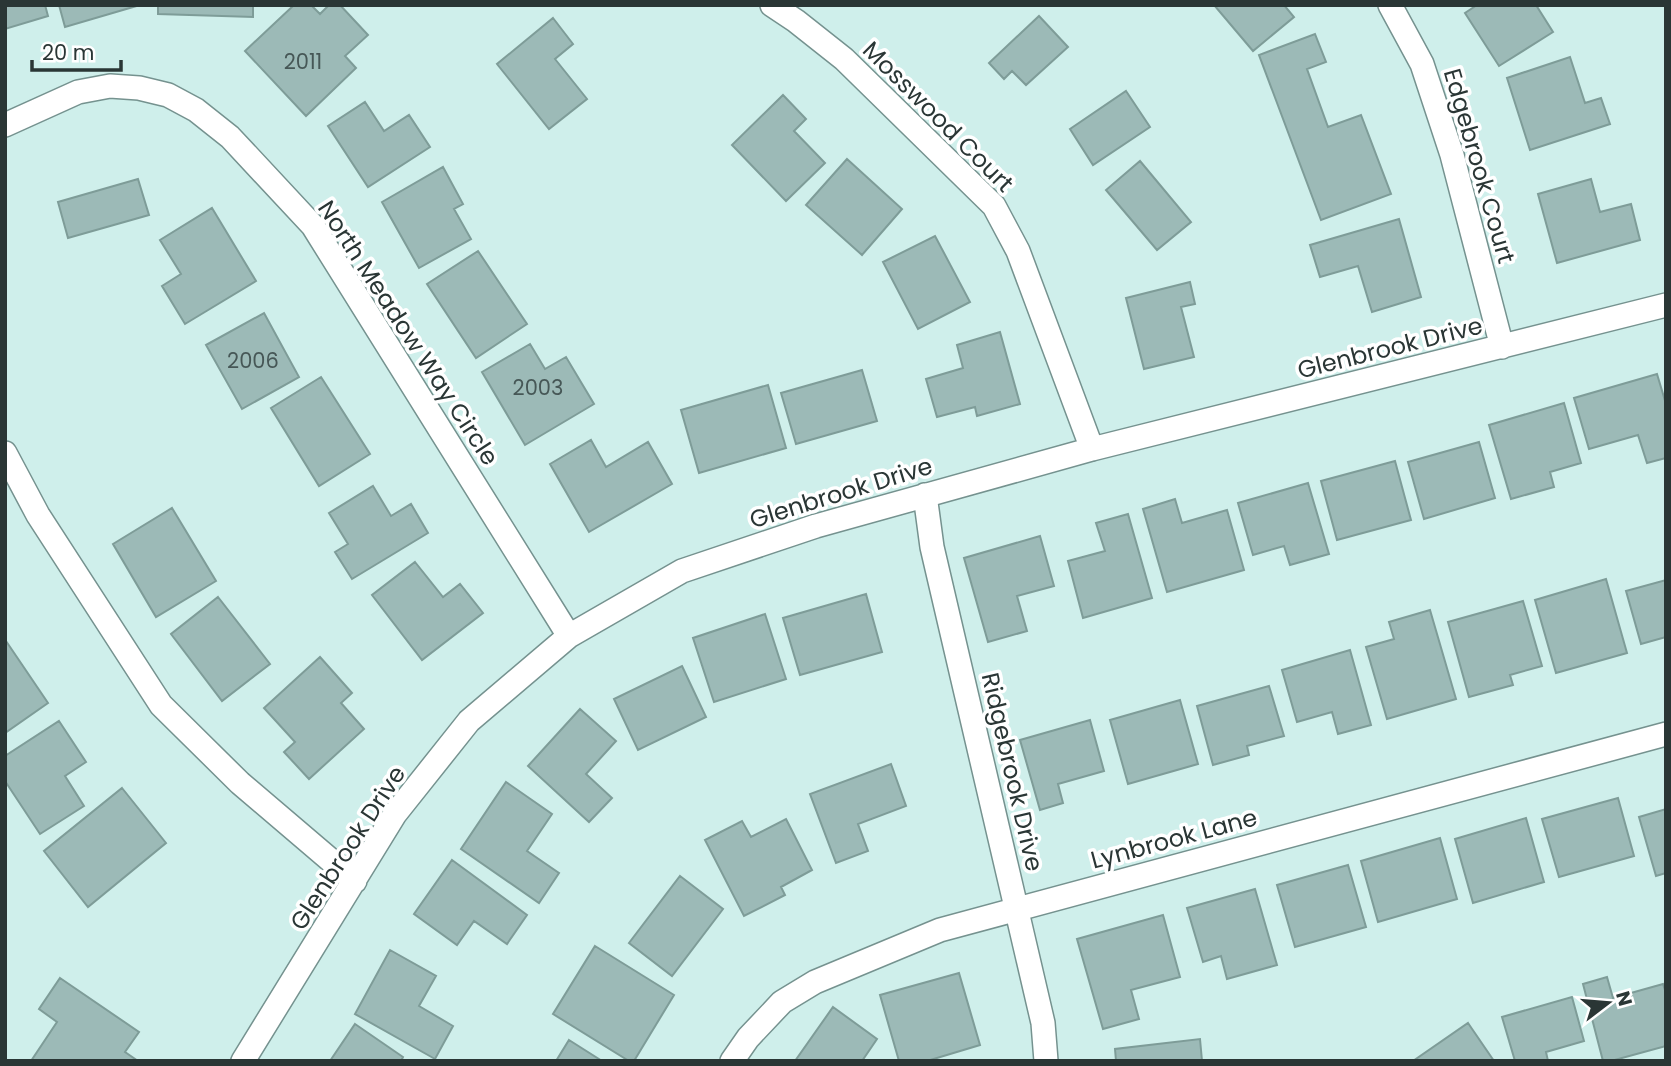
<svg xmlns="http://www.w3.org/2000/svg" width="1671" height="1066" font-family="Poppins,sans-serif">
<rect width="100%" height="100%" fill="#cfefeb"/>
<path fill="#9cbab7" stroke="#7e9c98" stroke-width="2" d="M5,5H45L48,16L5,29Z
M59,5H140L65,27Z
M158,5H253V17L158,14Z
M294,5H311L320,14L329,5H340L368,35L345,56L356,68L306,116L245,51Z
M1214,5H1284L1294,17L1253,51Z
M1477,5H1536L1553,32L1499,66L1465,13Z
M1039,16L1068,47L1026,85L1012,71L1004,79L989,63Z
M553,18L573,44L555,59L587,99L549,129L497,64Z
M1315,34L1326,62L1307,69L1328,127L1361,115L1391,194L1321,220L1259,55Z
M1570,57L1585,103L1601,98L1610,124L1530,150L1507,78Z
M1126,91L1150,127L1093,165L1070,129Z
M783,95L806,119L794,131L825,163L786,201L732,145Z
M365,102L384,131L409,115L430,147L368,187L328,126Z
M847,159L902,209L862,255L806,205Z
M1140,161L1191,222L1157,250L1106,190Z
M443,167L463,204L454,209L471,239L419,268L382,202Z
M138,179L149,215L68,238L58,202Z
M1591,179L1600,212L1631,204L1640,240L1557,263L1538,194Z
M212,208L256,281L185,324L162,286L181,274L160,240Z
M1399,219L1421,297L1372,312L1358,266L1320,277L1310,245Z
M935,236L970,302L918,329L883,262Z
M478,251L527,324L476,358L427,284Z
M1190,282L1195,304L1181,307L1194,357L1144,369L1126,298Z
M264,313L299,377L242,409L206,345Z
M1000,332L1020,404L977,416L975,407L937,417L926,379L963,368L957,345Z
M530,344L545,369L566,357L594,404L525,445L482,372Z
M862,370L877,421L796,444L781,393Z
M1657,374L1666,404V458L1647,463L1638,435L1589,449L1574,398Z
M321,377L370,454L319,486L271,408Z
M768,385L786,448L699,473L681,410Z
M1564,403L1581,463L1550,472L1554,487L1511,499L1489,425Z
M591,440L606,467L648,442L672,484L589,532L550,464Z
M1479,442L1495,498L1424,519L1408,462Z
M1395,461L1411,520L1337,540L1321,481Z
M1308,483L1329,554L1290,565L1284,546L1253,555L1238,503Z
M373,486L391,516L411,504L428,533L352,579L335,552L348,544L329,513Z
M1175,499L1182,523L1227,510L1244,570L1167,592L1143,509Z
M172,508L216,581L156,617L113,544Z
M1128,514L1152,598L1083,618L1068,561L1105,551L1096,523Z
M1040,536L1054,586L1017,596L1027,631L988,642L964,558Z
M415,562L443,597L460,584L483,613L422,660L372,595Z
M1606,579L1627,653L1556,673L1535,600Z
M1666,580V637L1641,644L1626,591Z
M866,594L882,652L800,675L783,618Z
M218,597L270,664L222,701L171,634Z
M1523,601L1542,666L1510,675L1513,685L1469,697L1448,622Z
M1430,610L1456,699L1387,719L1366,647L1394,639L1389,622Z
M765,614L786,679L714,702L693,638Z
M6,641L48,703L5,733V642Z
M1350,650L1371,725L1338,734L1332,712L1297,722L1282,670Z
M320,657L352,693L341,703L364,729L309,779L284,752L295,742L264,708Z
M682,666L706,717L638,750L614,699Z
M1269,686L1284,736L1247,746L1249,755L1213,765L1197,706Z
M1180,700L1198,764L1128,784L1110,720Z
M580,709L616,741L586,774L612,798L589,822L528,766Z
M1090,720L1104,771L1058,784L1063,803L1040,810L1020,740Z
M59,721L86,762L65,776L84,806L40,834L5,781V756Z
M891,764L906,806L858,824L868,851L836,863L810,794Z
M506,782L552,814L527,851L559,873L539,903L461,849Z
M122,788L166,843L88,907L44,851Z
M1618,798L1634,856L1559,877L1542,819Z
M1666,809V873L1656,876L1639,817Z
M1526,818L1544,882L1473,903L1455,839Z
M786,819L812,870L781,887L785,895L744,916L705,840L742,821L751,837Z
M1440,838L1457,899L1378,922L1361,861Z
M452,860L527,915L507,944L474,921L457,945L414,914Z
M1348,865L1366,927L1295,947L1277,885Z
M680,876L723,909L672,976L629,943Z
M1255,889L1277,965L1227,979L1221,956L1203,962L1187,908Z
M1163,915L1180,977L1131,990L1139,1019L1103,1029L1077,939Z
M595,946L674,995L634,1061H629L553,1014Z
M390,950L436,976L419,1006L453,1026L435,1059L355,1014Z
M959,973L980,1045L927,1061H899L880,995Z
M1607,977L1613,998L1663,984L1666,993V1046L1611,1061H1603L1583,984Z
M60,978L139,1032L125,1052L138,1061H31L57,1022L39,1009Z
M1572,997L1584,1041L1546,1052L1548,1061H1515L1502,1017Z
M833,1007L877,1039L862,1061H795Z
M1468,1023L1494,1061H1413Z
M355,1024L403,1057L401,1061H330Z
M1200,1039L1202,1061H1116L1115,1049Z
M569,1040L602,1061H556Z"/>
<g fill="none" stroke-linecap="round" stroke-linejoin="round">
<g stroke="#75928f" stroke-width="26">
<path id="street" d="M772,5L796,21L844,59L994,206L1018,251L1092,449
M1390,5L1422,64L1452,155L1502,347
M5,125L78,92L110,86L139,88L168,95L196,110L230,137L313,226L569,636
M5,453L38,515L161,705L240,783L355,881
M925,495L932,547L1043,1023L1046,1061
M243,1061L395,814L469,721L569,636L682,571L816,526L1092,449L1666,305
M732,1061L748,1038L782,1002L815,982L940,930L1666,734"/>
</g>
<use href="#street" stroke="#fff" stroke-width="23"/>
</g>
<g text-anchor="middle" stroke-width="7" stroke-linejoin="round" paint-order="stroke">
<g font-size="21" fill="#465756">
<text x="303" y="69">2011</text>
<text x="253" y="368">2006</text>
<text x="538" y="395">2003</text>
</g>
<g font-size="24" fill="#2a3635" stroke="#fff">
<text transform="translate(938 117) rotate(45)" y="8">Mosswood Court</text>
<text transform="translate(1479 166) rotate(74)" y="8">Edgebrook Court</text>
<text transform="translate(408 333) rotate(57)" y="8">North Meadow Way Circle</text>
<text transform="translate(1390 348) rotate(-14)" y="8">Glenbrook Drive</text>
<text transform="translate(841 493) rotate(-17)" y="8">Glenbrook Drive</text>
<text transform="translate(1012 772) rotate(77)" y="8">Ridgebrook Drive</text>
<text transform="translate(1174 839) rotate(-15)" y="8">Lynbrook Lane</text>
<text transform="translate(348 848) rotate(-57)" y="8">Glenbrook Drive</text>
</g>
</g>
<rect width="1671" height="1066" fill="none" stroke="#2a3635" stroke-width="14"/>
<g transform="translate(1608 1003) rotate(74)" stroke="#ffffff" stroke-width="5" paint-order="stroke">
<path d="M0-5L12 26L0 18L-12 26Z" fill="#2a3635"/>
<text y="-10" font-size="19" font-weight="bold" text-anchor="middle" fill="#2a3635">N</text>
</g>
<path d="M32 60v10h89v-10" fill="none" stroke="#2a3635" stroke-width="3.5"/>
<text x="42" y="60" font-size="21" fill="#2a3635" stroke="#ffffff" stroke-width="5" paint-order="stroke">20 m</text>
</svg>
